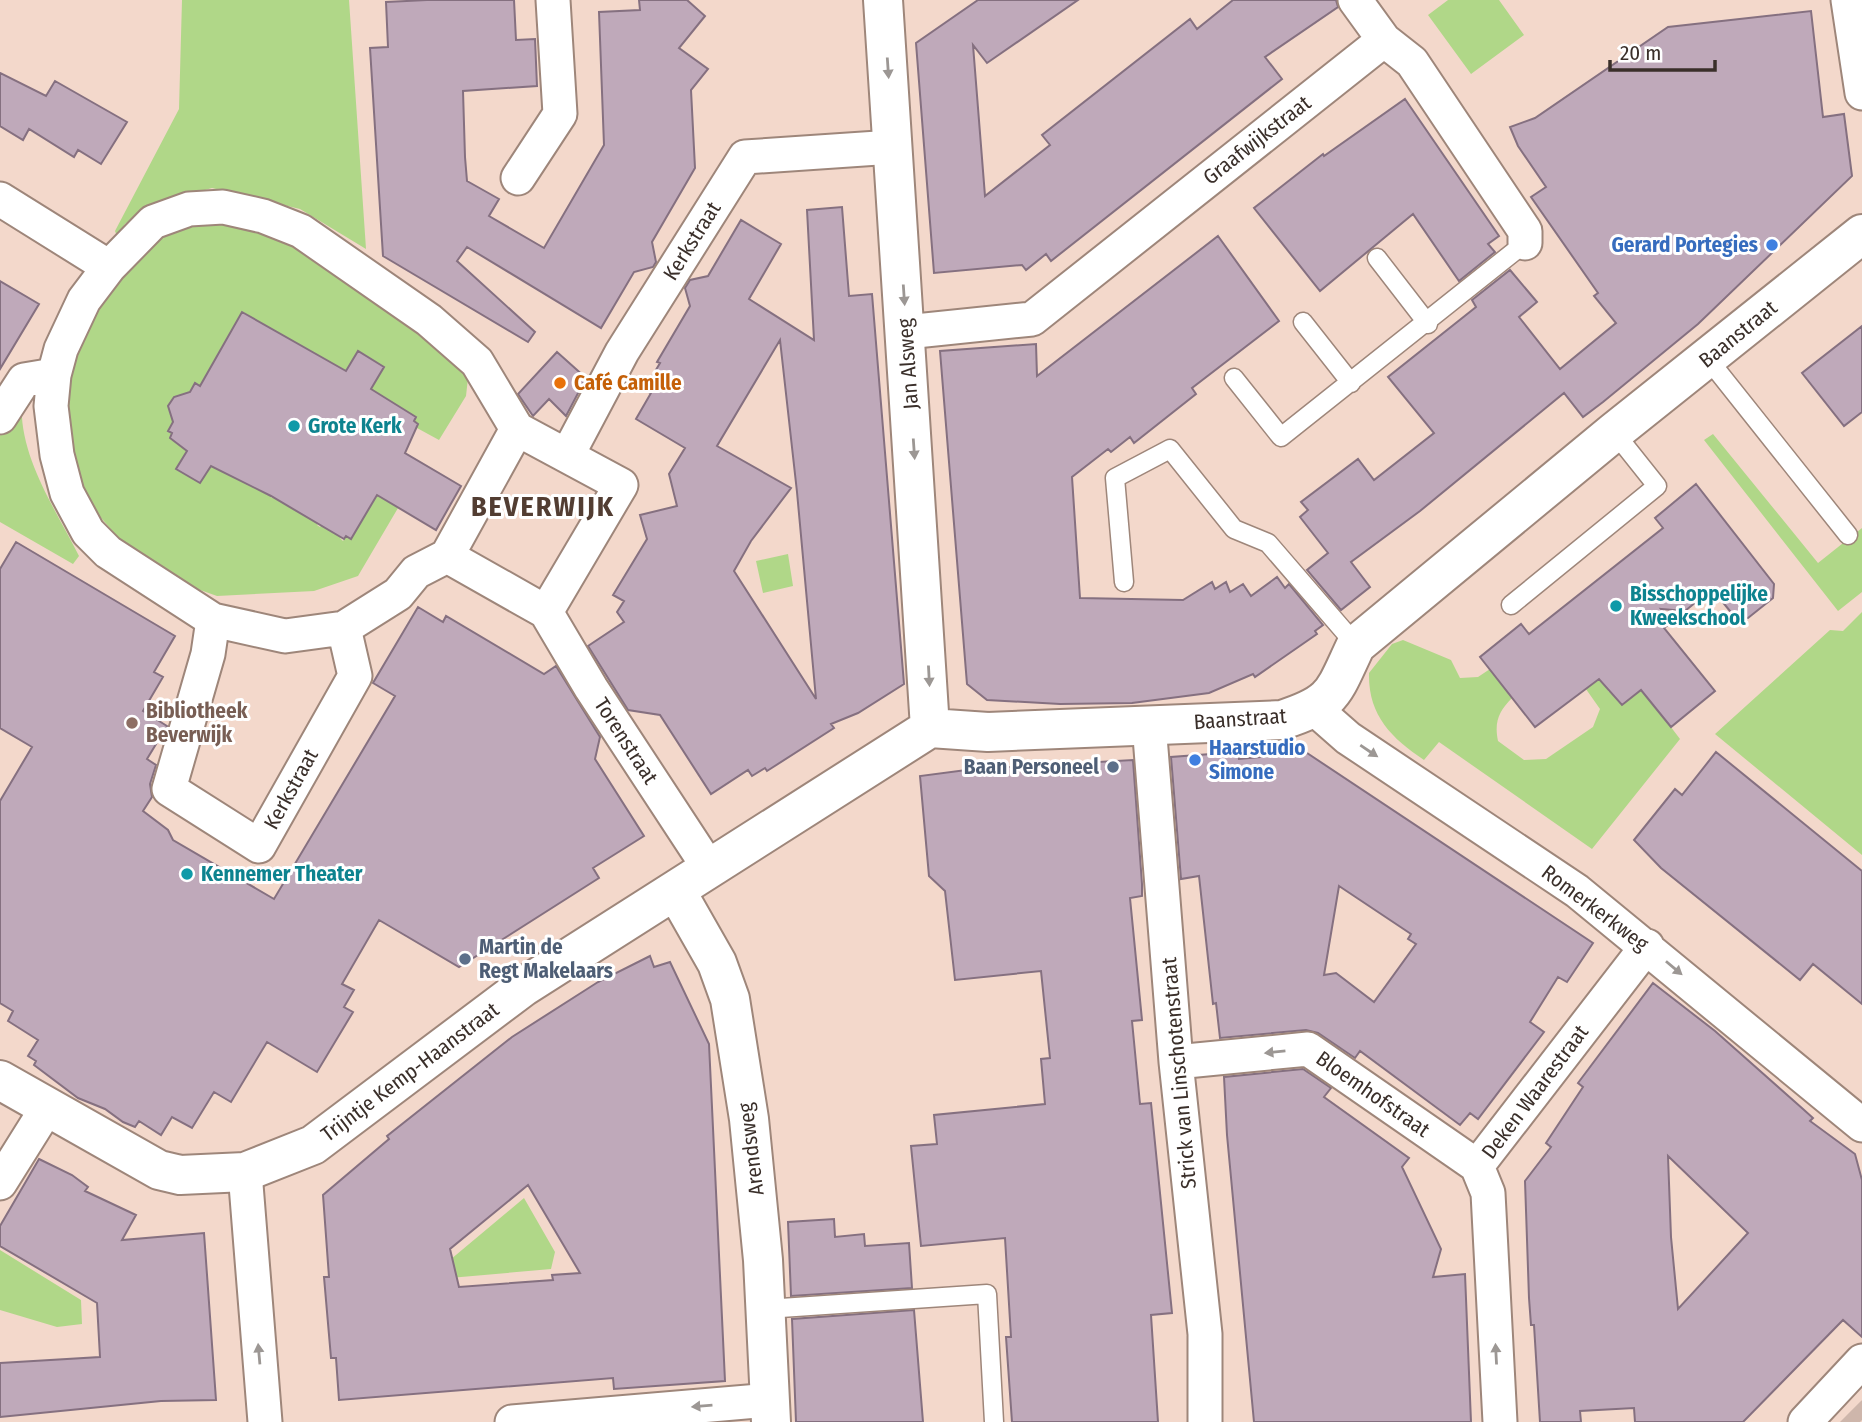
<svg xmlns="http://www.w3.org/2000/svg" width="1862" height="1422" font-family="'Fira Sans Condensed',sans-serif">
<rect width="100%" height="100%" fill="#f3d8cb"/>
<path fill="#b0d788" d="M182,0H349L366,249L300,209L212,188L149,206L125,224L117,236L115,231L179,109Z
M1448,0H1499L1524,35L1471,74L1428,15Z
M186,223C204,223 221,222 239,226C311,242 417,325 468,378L466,396L439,440L417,428L413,415L368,388L384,367L358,351L347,375L243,312L200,386L196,383L191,401L181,395L174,397L168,406L170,414L180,419L174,430L170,427L168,430L172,433L170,438L191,445L177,469L200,483L215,459L273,493L271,498L276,495L296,507L294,511L299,509L320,521L317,525L320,527L323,522L342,534L340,538L343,541L346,536L351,539L373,491L398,508L358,576L314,591L217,596L189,586L123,543L88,503L70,447L67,361L99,299L150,245L169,230Z
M22,402C18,455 56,510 79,556L73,564L0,522V436Z
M1713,434L1818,563L1862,528V592L1838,611L1704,440Z
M788,554L793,586L763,593L756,561Z
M1862,612V855L1715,734L1830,630L1843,631Z
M1403,640L1451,660L1460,678L1478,677L1490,669L1512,698C1499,711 1494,722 1498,741L1524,760L1546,759L1593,727L1600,709L1581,682L1595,670L1609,692L1649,683L1655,706L1680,739L1592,849L1439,742L1424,760C1391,738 1368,715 1369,673L1392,644Z
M524,1198L555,1252L551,1269L438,1279V1270Z
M0,1250L81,1300L82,1324L57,1327L0,1310Z"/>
<path fill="#bfa9ba" stroke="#857080" stroke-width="2" fill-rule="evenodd" d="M427,0H514L516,40L535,39L537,86L463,91L465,157L467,181L499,199L489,216L544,248L604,145L599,12L640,10L639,0H687L705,16L679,48L708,69L691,90L695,168L652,242L656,262L653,267L634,272L601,328L467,247L457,261L535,332L528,342L383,256L370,48L388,47L386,2Z
M978,0H1078L987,63L973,45L985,196L1050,145L1042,135L1190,19L1197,29L1233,0H1336L1338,7L1265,57L1282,79L1051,261L1046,254L1026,270L1022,265L934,273L916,43Z
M1811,11L1823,117L1844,114L1852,176L1698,324L1603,402L1583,417L1564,393L1420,511L1351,562L1370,587L1341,610L1307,570L1328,553L1300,517L1308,510L1301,502L1358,459L1374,480L1434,433L1388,377L1476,307L1472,300L1510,270L1537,302L1519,317L1560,369L1616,323L1594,296L1598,293L1531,197L1546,187L1518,146L1510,127L1535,118L1668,27Z
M0,73L46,96L55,81L127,122L101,164L78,150L74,157L29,129L23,140L0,126Z
M1405,99L1499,236L1488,244L1495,252L1459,281L1413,214L1320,291L1254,208L1323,154L1324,156Z
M842,207L849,296L872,294L904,684L858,713L831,724L834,728L767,771L765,768L752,776L748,770L711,794L660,715L628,710L588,646L624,622L617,612L624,601L613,595L647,539L640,515L677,506L669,474L685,448L636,419L651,393L644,390L660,363L657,362L690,306L685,288L690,280L708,276L741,220L781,244L749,299L814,340L807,210ZM780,340L797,492L816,699L734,571L751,541L791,488L717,446Z
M1218,236L1279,321L1192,388L1196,394L1134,443L1130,437L1111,452L1108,449L1072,477L1080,598L1183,600L1212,582L1215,589L1226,582L1230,592L1243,584L1251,596L1277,577L1285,588L1289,584L1323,625L1315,631L1317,634L1255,677L1253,674L1209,693L1132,703L1060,704L987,700L967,684L940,351L1036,344L1037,376Z
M0,281L39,304L0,369Z
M242,312L346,371L358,351L384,367L371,389L416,417L414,421L418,424L405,453L461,486L436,530L377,495L351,539L346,536L344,539L271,496L211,466L200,483L176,469L187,451L170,438L172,433L168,431L173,422L168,406L174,397L190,392L195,383L200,386Z
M1862,326V412L1844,426L1802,373Z
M557,352L586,378L566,416L549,399L533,416L518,394Z
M1696,484L1774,584L1773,598L1748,618L1734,616L1712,589L1685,611L1661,609L1672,622L1664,628L1715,691L1671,727L1641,690L1622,705L1599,679L1535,727L1480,657L1521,624L1529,634L1663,528L1655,518Z
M16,542L175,636L154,672L163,677L143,711L167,726L147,759L156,765L150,784L152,797L143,811L168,830L173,840L274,899L395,696L373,683L418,607L443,622L446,616L544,674L556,666L600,737L595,759L644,836L593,868L599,878L459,967L379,920L342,984L354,990L344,1007L353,1012L317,1072L267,1042L231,1102L214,1092L192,1128L172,1117L161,1135L139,1121L135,1127L123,1122L105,1109L78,1098L34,1065L36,1061L28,1056L38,1040L8,1021L13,1011L0,1003V801L32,747L0,728V569Z
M1238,752L1239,759L1307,753L1593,943L1567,982L1558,977L1530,1022L1544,1032L1478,1119L1470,1113L1460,1125L1360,1051L1355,1058L1318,1033L1306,1030L1220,1038L1216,1003L1213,1004L1199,876L1181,879L1171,757ZM1339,886L1411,934L1408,939L1416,944L1374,1002L1336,973L1324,975Z
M1716,752L1862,871V1004L1813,964L1800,980L1661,868L1634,840L1675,789L1682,795Z
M1133,760L1142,884V896L1130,898L1142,1020L1132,1021L1140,1104L1151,1103L1172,1313L1151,1315L1158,1422H1012L1006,1337H1011L1005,1238L921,1246L911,1146L937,1144L934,1115L1045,1104L1041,1059L1050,1058L1041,971L955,980L945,891L929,876L920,776L974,769Z
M650,956L654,967L670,962L709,1044L725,1381L614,1389L613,1378L339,1400L336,1358H331L324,1277H329L323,1195L389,1139L387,1136L512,1037L598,982ZM528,1185L580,1273L552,1275L553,1280L459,1287L450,1249Z
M1653,983L1715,1031L1803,1109L1813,1118L1810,1121L1855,1154L1862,1180V1337L1843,1320L1743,1422H1635L1634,1408L1580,1411L1581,1422H1540L1534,1325H1531L1529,1298L1525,1181L1551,1147L1546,1143L1583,1087L1578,1083ZM1668,1156L1748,1233L1678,1309L1671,1237Z
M1303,1069L1331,1088L1324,1097L1409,1158L1402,1167L1441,1249L1433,1277L1465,1274L1471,1422H1254L1227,1135L1224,1077Z
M39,1159L72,1175L88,1187L85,1191L136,1215L122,1240L204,1233L216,1400L161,1401L0,1417V1363L100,1357L97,1303L0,1246V1226Z
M834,1219L835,1237L864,1234L865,1246L909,1243L912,1288L791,1296L788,1222Z
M914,1310L923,1422H796L792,1319Z"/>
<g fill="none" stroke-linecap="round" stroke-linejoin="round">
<path stroke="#ceb6ab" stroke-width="33" stroke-dasharray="33 17" stroke-linecap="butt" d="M1850,1412L1860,1422"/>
<g stroke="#9e867a" stroke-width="21">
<path id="lane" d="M1377,258L1428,324
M1303,322L1351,383
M1708,359L1848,535
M1234,378L1281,437L1525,243
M1124,582L1115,478L1170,449L1234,529L1268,543L1356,645
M1511,605L1657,486L1614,432
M766,1309L987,1294L994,1422"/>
</g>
<g stroke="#9e867a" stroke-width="37">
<path id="street" d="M1355,0L1384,40
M1848,0L1862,93
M518,178L560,114L553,0
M0,199L109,267
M906,332L1032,319L1384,40L1412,62L1525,231V243
M0,417L24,380L54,375
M568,454L622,352L745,157L893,147
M447,556L546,612
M546,612L591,688L709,868
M213,620L208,654L169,789L259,846L355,676L344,628L285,636L213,620L108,552L88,532L67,493L57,455L51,406L54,375L61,349L84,300L109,267L153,222L189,209L223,207L263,216L301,231L429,320L477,362L517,429L621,485L546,612
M344,628L398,594L416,572L447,556L517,429
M1315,709L1348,738L1577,891L1862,1125
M1149,724L1176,1062L1205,1334V1422
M1176,1062L1308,1049L1477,1166
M1477,1166L1647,946
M1477,1166L1488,1193L1500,1422
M245,1172L265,1422
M0,1183L47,1108
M512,1422L770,1400
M1805,1422L1862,1361"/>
</g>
<g stroke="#9e867a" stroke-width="42">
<path id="secondary" d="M883,0L930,728
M676,891L717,963L730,999L749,1119L763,1260L771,1422
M0,1080L159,1170L180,1175L245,1172L313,1145L523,987L930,728L988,732L1282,720C1335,703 1333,693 1356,645L1614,432L1862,234"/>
</g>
<use href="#lane" stroke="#fff" stroke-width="18"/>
<use href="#street" stroke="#fff" stroke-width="33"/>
<use href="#secondary" stroke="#fff" stroke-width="38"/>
</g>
<defs><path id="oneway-solid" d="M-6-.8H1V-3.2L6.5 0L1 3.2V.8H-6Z" transform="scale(1.75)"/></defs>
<g fill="#9c9794">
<use href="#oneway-solid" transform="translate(888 68) rotate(86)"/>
<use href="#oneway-solid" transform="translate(904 295) rotate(86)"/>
<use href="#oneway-solid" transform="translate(914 449) rotate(86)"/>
<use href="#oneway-solid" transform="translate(929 676) rotate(87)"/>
<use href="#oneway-solid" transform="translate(1369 751) rotate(34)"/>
<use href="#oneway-solid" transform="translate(1674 968) rotate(40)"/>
<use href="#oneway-solid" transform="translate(1275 1052) rotate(174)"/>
<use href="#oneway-solid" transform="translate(259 1354) rotate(-95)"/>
<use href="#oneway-solid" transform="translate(1496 1354) rotate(-93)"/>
<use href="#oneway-solid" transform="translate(702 1406) rotate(175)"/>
</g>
<g fill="#3f7fe0" stroke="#fff" stroke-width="2.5">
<circle cx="1772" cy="245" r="7"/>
<circle cx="1195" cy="760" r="7"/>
</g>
<circle fill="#e8710a" stroke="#fff" stroke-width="2.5" cx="560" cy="383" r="7"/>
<g fill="#0f9aa8" stroke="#fff" stroke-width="2.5">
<circle cx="294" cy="426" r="7"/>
<circle cx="1616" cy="606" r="7"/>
<circle cx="187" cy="874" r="7"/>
</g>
<circle fill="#8d6e63" stroke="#fff" stroke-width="2.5" cx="132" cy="723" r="7"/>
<g fill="#5c6f8a" stroke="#fff" stroke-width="2.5">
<circle cx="1113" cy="767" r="7"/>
<circle cx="465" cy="959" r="7"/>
</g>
<g text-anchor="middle" stroke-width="6" stroke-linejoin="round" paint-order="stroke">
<g font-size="21" fill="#3a2f2a" stroke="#fff">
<text transform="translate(1257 140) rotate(-38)" y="7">Graafwijkstraat</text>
<text transform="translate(692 241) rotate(-58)" y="7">Kerkstraat</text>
<text transform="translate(1738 334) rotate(-39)" y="7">Baanstraat</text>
<text transform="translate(908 364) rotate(-94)" y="7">Jan Alsweg</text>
<text transform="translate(1240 719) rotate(-4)" y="7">Baanstraat</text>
<text transform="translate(626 741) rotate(57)" y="7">Torenstraat</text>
<text transform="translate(291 789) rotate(-61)" y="7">Kerkstraat</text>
<text transform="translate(1595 908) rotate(37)" y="7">Romerkerkweg</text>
<text transform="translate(410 1072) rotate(-37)" y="7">Trijntje Kemp-Haanstraat</text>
<text transform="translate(1179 1073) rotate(-95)" y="7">Strick van Linschotenstraat</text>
<text transform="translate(1535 1092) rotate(-53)" y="7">Deken Waarestraat</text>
<text transform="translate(1373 1094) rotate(35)" y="7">Bloemhofstraat</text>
<text transform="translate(751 1149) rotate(-97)" y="7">Arendsweg</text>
</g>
<g font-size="21" font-weight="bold" fill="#366cbe" stroke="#fff" text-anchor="end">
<text x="1758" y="252">Gerard Portegies</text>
<text x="1209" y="755" text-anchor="start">Haarstudio<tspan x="1209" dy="24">Simone</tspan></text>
</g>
<g font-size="21" font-weight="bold" fill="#c56008" stroke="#fff" text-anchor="start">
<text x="574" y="390">Café Camille</text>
</g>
<g font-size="21" font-weight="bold" fill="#0d838f" stroke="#fff" text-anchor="start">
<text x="308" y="433">Grote Kerk</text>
<text x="1630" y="601">Bisschoppelijke<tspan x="1630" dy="24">Kweekschool</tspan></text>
<text x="201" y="881">Kennemer Theater</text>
</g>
<g font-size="21" font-weight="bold" fill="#785e54" stroke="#fff" text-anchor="start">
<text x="146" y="718">Bibliotheek<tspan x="146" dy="24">Beverwijk</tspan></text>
</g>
<g font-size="21" font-weight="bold" fill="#4e5e75" stroke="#fff" text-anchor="end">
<text x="1099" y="774">Baan Personeel</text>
<text x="479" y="954" text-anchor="start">Martin de<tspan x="479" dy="24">Regt Makelaars</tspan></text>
</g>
<g font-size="28" font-weight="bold" letter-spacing="2" fill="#523d32" stroke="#fff">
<text x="543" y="516">BEVERWIJK</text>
</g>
</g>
<path d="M1610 60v10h105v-10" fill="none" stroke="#3a2f2a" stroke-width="3.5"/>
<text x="1620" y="60" font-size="21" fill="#3a2f2a" stroke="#ffffff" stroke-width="5" paint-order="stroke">20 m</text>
</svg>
